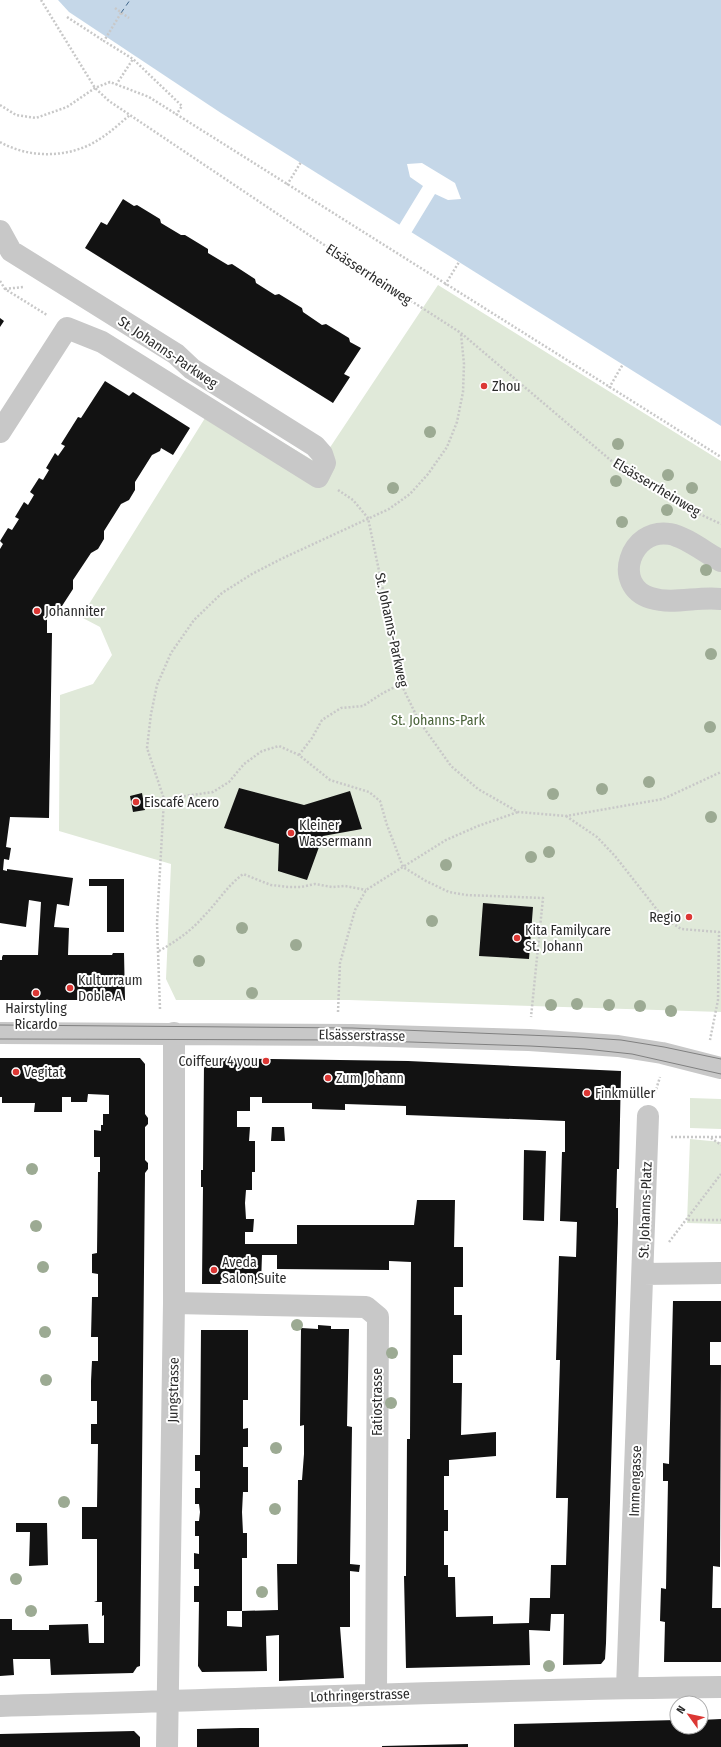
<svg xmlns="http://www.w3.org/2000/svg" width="721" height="1747" font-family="'Fira Sans Condensed',sans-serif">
<rect width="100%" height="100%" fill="#fff"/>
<path fill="#e0e9d9" d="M438,285L721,461V1012L349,1000H176L166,979L171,864L59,831L60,695L93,684L112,655L100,627L81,617L215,402L319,464Z
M690,1098L721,1099V1129L690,1128Z
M690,1139L721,1142V1224L687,1223Z"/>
<path fill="#c5d7e8" d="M58,0H721V426L221,113L69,12Z"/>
<path fill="#fff" d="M422,163L455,183L461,199L448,200L435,194L410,235L398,227L423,186L410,177L407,164Z"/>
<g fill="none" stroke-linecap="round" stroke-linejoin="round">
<path stroke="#3e6589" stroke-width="1" stroke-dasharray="5 4" stroke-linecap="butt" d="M121,13L130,0"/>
</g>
<path fill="#121212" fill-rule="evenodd" d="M123,199L134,206L137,205L160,219L161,223L181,235H185L208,249V253L228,265L232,264L255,279L256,283L275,295L279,294L302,308L303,312L322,325L326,324L349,338L350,342L361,348L344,374L350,377L333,403L85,248L101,222L107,225Z
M0,318L4,321L0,327Z
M105,381L129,396L133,392L190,428L173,455L161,448L160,451L152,455L135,482V490L129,500L121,504L104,531V539L98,549L91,553L73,580V589L62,606H47V633H52L49,818L10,817L6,847L11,848L9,860L4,859L3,870L7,871V869L73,878L69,906L57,904L54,927L69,928L68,955H112L113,953H124L125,1000H0V960H2V957L3,955H38L41,902L29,900L26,927L0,923V549L3,544L0,541L8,528L12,530L19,519L15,517L24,502L28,505L34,495L30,492L39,478L43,480L49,470L46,468L55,453L58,456L65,446L61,444L78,417L81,418Z
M239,788L304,805L350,791L362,829L323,836L307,880L278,871L279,844L224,828Z
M142,793L145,810L133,812L130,796Z
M89,879H124V932H107V886H89Z
M483,903L533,907L529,959L479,956Z
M0,1058H140L145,1064V1114L148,1118V1124L145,1127V1160L148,1163V1169L145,1173L140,1666L137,1667L133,1673L51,1675L50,1659H13L14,1675L0,1676V1619H12V1630H49V1625L88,1624L89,1643H104V1615L102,1616V1602H94L97,1601V1539H82V1507H97L98,1444H91V1424H97V1401H91V1381L92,1361H98V1337H91L92,1297H98V1274L92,1273V1254L97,1253L98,1172H100V1157H94V1130L101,1131V1125H103V1114H109V1095L88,1094L87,1102H71V1097H62V1112H34L35,1103H2V1097H0Z
M210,1058L408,1061L621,1071L619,1169H617L616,1208H618V1223L606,1643L605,1659L601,1664L563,1665L564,1614H551L550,1631L529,1630L530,1665L406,1668L404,1576H406L407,1439H410L411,1262L389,1261V1270L277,1269V1255H262L261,1284H202L203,1187H201V1170H203L204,1064ZM250,1097H262V1103H312V1109L345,1110V1104L406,1106V1115L565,1121V1152H562L560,1221L577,1222L576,1257L559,1256L556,1360H560L556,1498H568L566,1565H551L550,1598H530L529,1623L493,1624V1616L456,1617L455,1577H448V1565H444V1531H448V1510H444V1476H449V1460L496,1456V1432L461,1435L462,1383H453V1355H462V1315H454V1287H463V1247H454L455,1200H417L414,1225H297V1244H245V1232H253L254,1219H246L245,1203L246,1190H252V1172H255V1141H249L250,1127H237V1111H250Z
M272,1127H284L285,1141H271Z
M524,1150L546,1151L544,1221L523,1220Z
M673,1301H721V1342H710V1365H721L720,1567L713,1566L712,1608H721V1662H664L665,1622L660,1621L661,1588L666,1589L668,1481H663V1463L669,1464Z
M318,1325L331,1326V1329H349L347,1426L352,1427L350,1564L360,1565L359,1572L350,1571V1627H340L344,1678L279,1681V1635L266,1636L267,1671L202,1672L198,1666L199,1602H194V1586H199V1569H194V1553L199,1554V1536H195V1521H199L200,1512L199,1504H195V1488H200V1471H195V1455H200L201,1330H248V1400H243V1429L248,1428V1447H243V1467H248V1492H243L242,1512L243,1533H247V1558H242V1611L278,1610L277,1564H297L298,1480H302L304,1454V1425L300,1426L301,1328L318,1329ZM227,1611H242V1627L227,1626Z
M16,1523H47L48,1565L29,1566L30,1532H16Z
M721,1719V1747H514V1724L677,1720V1727H701V1720Z
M241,1728H259V1747H197V1729Z
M134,1731L140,1737V1747H0V1734Z
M468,1744V1747H382V1746Z"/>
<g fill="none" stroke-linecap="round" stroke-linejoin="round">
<path stroke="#c8c8c8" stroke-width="2.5" stroke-dasharray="2 2" stroke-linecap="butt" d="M41,0L95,88L109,101L312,237L461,333L621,469L691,510L721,524
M115,8L129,18
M121,13L104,41L133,59L182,106L176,115
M67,17L104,41
M116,85L133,59
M0,105L16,115L36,118L67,107L95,88L110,82L149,97L721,457
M0,142C30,159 70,158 98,140C110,133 120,123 130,115
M287,185L301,162
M0,281L5,289L47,315
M445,285L459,262
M5,289L23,287
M609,388L623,364
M338,490L353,500L368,518L383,590L401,684L419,721L451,766L478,789L518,812L566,816L663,799L721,772
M299,755L312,738L322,720L341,708L363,706L383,693L401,684
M164,799L213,792L229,782L244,764L262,751L279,746L299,755L330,780L369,792L380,801L387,825L403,867L426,881L449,892L466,895L543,898L531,1017
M566,816L597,837L615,856L662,916L681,929L719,932L718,1000L710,1040
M159,951C175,942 191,931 203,917C217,903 227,886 243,874L271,885L288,887H301L315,884L332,887L345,886L366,890
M160,1009L157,923L164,799L147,748L151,714L157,685L171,653L194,620L222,593L252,574L281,559L389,509L410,494L428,474L447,447L457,422L463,392L464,364L461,334
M338,1012L340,963L355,910L366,890L446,840L478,826L518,812
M655,1093L660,1077
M671,1137H721
M711,1138L721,1145
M688,1220H721
M669,1242L721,1174"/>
<path stroke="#c8c8c8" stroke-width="22" d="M0,231L11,251L176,354L192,369L315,446L322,454L325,463L318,477L102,342L67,328L0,432
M721,561C706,553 686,537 670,534C630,527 611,586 651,598C673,605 698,596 721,599
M0,1033L352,1035L529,1040L618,1046L662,1053L721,1068
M643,1274L721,1273
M174,1303L366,1307L378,1317L376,1694
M627,1688L648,1116
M0,1706C240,1700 481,1689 721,1687
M167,1747L174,1303V1033"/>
<path stroke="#808080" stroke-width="1" d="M0,1025L352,1028L576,1037L621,1040L664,1047L721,1059
M0,1039L351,1040L530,1046L585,1049L632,1054L721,1074"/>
</g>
<g fill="#9caa93">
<circle cx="430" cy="432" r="6"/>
<circle cx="618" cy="444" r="6"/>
<circle cx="668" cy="475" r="6"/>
<circle cx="616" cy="481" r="6"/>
<circle cx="393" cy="488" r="6"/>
<circle cx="692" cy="488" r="6"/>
<circle cx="667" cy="510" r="6"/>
<circle cx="622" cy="522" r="6"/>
<circle cx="706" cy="570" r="6"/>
<circle cx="711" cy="654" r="6"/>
<circle cx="710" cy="727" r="6"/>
<circle cx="649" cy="782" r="6"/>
<circle cx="602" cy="789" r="6"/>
<circle cx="553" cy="794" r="6"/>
<circle cx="711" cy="817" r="6"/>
<circle cx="549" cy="852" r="6"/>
<circle cx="531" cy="857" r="6"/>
<circle cx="446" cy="865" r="6"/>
<circle cx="432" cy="921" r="6"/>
<circle cx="242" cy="928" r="6"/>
<circle cx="296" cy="945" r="6"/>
<circle cx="199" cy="961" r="6"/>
<circle cx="252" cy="993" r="6"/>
<circle cx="577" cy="1004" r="6"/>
<circle cx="551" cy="1005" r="6"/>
<circle cx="609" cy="1005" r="6"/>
<circle cx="640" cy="1006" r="6"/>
<circle cx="671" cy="1011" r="6"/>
<circle cx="32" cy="1169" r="6"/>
<circle cx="36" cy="1226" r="6"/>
<circle cx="43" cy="1267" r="6"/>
<circle cx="297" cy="1325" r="6"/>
<circle cx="45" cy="1332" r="6"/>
<circle cx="392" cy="1353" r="6"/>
<circle cx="46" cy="1380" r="6"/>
<circle cx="391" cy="1403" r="6"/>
<circle cx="276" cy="1448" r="6"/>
<circle cx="64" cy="1502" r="6"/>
<circle cx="275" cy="1509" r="6"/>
<circle cx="16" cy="1579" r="6"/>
<circle cx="262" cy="1592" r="6"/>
<circle cx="31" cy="1611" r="6"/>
<circle cx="549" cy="1666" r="6"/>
</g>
<g fill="#dc3734" stroke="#fff" stroke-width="1.5">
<circle cx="484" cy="386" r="4"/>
<circle cx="37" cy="611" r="4"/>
<circle cx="136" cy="802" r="4"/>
<circle cx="291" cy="833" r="4"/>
<circle cx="689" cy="917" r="4"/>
<circle cx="517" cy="938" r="4"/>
<circle cx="70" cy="988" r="4"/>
<circle cx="36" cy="993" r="4"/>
<circle cx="266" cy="1061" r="4"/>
<circle cx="16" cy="1072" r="4"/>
<circle cx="328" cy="1078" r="4"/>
<circle cx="587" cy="1093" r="4"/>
<circle cx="214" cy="1270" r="4"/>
</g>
<g text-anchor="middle" stroke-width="4" stroke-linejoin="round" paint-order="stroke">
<g font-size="14" fill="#2b2b2b" stroke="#fff">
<text transform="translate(369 274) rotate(33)" y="5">Elsässerrheinweg</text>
<text transform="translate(168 352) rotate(34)" y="5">St. Johanns-Parkweg</text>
<text transform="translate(657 487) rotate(31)" y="5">Elsässerrheinweg</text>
<text transform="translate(392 630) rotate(78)" y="5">St. Johanns-Parkweg</text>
<text transform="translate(362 1035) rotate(1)" y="5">Elsässerstrasse</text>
<text transform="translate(645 1210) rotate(-88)" y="5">St. Johanns-Platz</text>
<text transform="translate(173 1390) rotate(-89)" y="5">Jungstrasse</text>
<text transform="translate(377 1402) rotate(-90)" y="5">Fatiostrasse</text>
<text transform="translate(635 1481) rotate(-88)" y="5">Immengasse</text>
<text transform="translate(360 1695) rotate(-2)" y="5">Lothringerstrasse</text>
</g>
<g font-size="14" fill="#2b2b2b" stroke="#fff" text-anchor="start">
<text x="492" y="391">Zhou</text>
<text x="45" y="616">Johanniter</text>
<text x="144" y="807">Eiscafé Acero</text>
<text x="299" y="830">Kleiner<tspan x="299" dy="16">Wassermann</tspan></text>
<text x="681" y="922" text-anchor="end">Regio</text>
<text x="525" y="935">Kita Familycare<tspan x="525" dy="16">St. Johann</tspan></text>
<text x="78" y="985">Kulturraum<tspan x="78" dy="16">Doble A</tspan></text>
<text x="36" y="1013" text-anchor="middle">Hairstyling<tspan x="36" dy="16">Ricardo</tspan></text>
<text x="258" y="1066" text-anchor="end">Coiffeur 4 you</text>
<text x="24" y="1077">Vegitat</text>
<text x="336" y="1083">Zum Johann</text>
<text x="595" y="1098">Finkmüller</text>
<text x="222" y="1267">Aveda<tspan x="222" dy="16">Salon Suite</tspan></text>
</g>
<g font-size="14" fill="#4b643b" stroke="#fff">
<text x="438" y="725">St. Johanns-Park</text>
</g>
</g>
<g transform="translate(689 1715) rotate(303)"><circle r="19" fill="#ffffff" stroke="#aaaaaa"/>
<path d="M0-3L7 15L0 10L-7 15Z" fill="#dc3734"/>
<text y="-6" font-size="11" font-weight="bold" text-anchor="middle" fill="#2b2b2b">N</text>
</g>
</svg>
